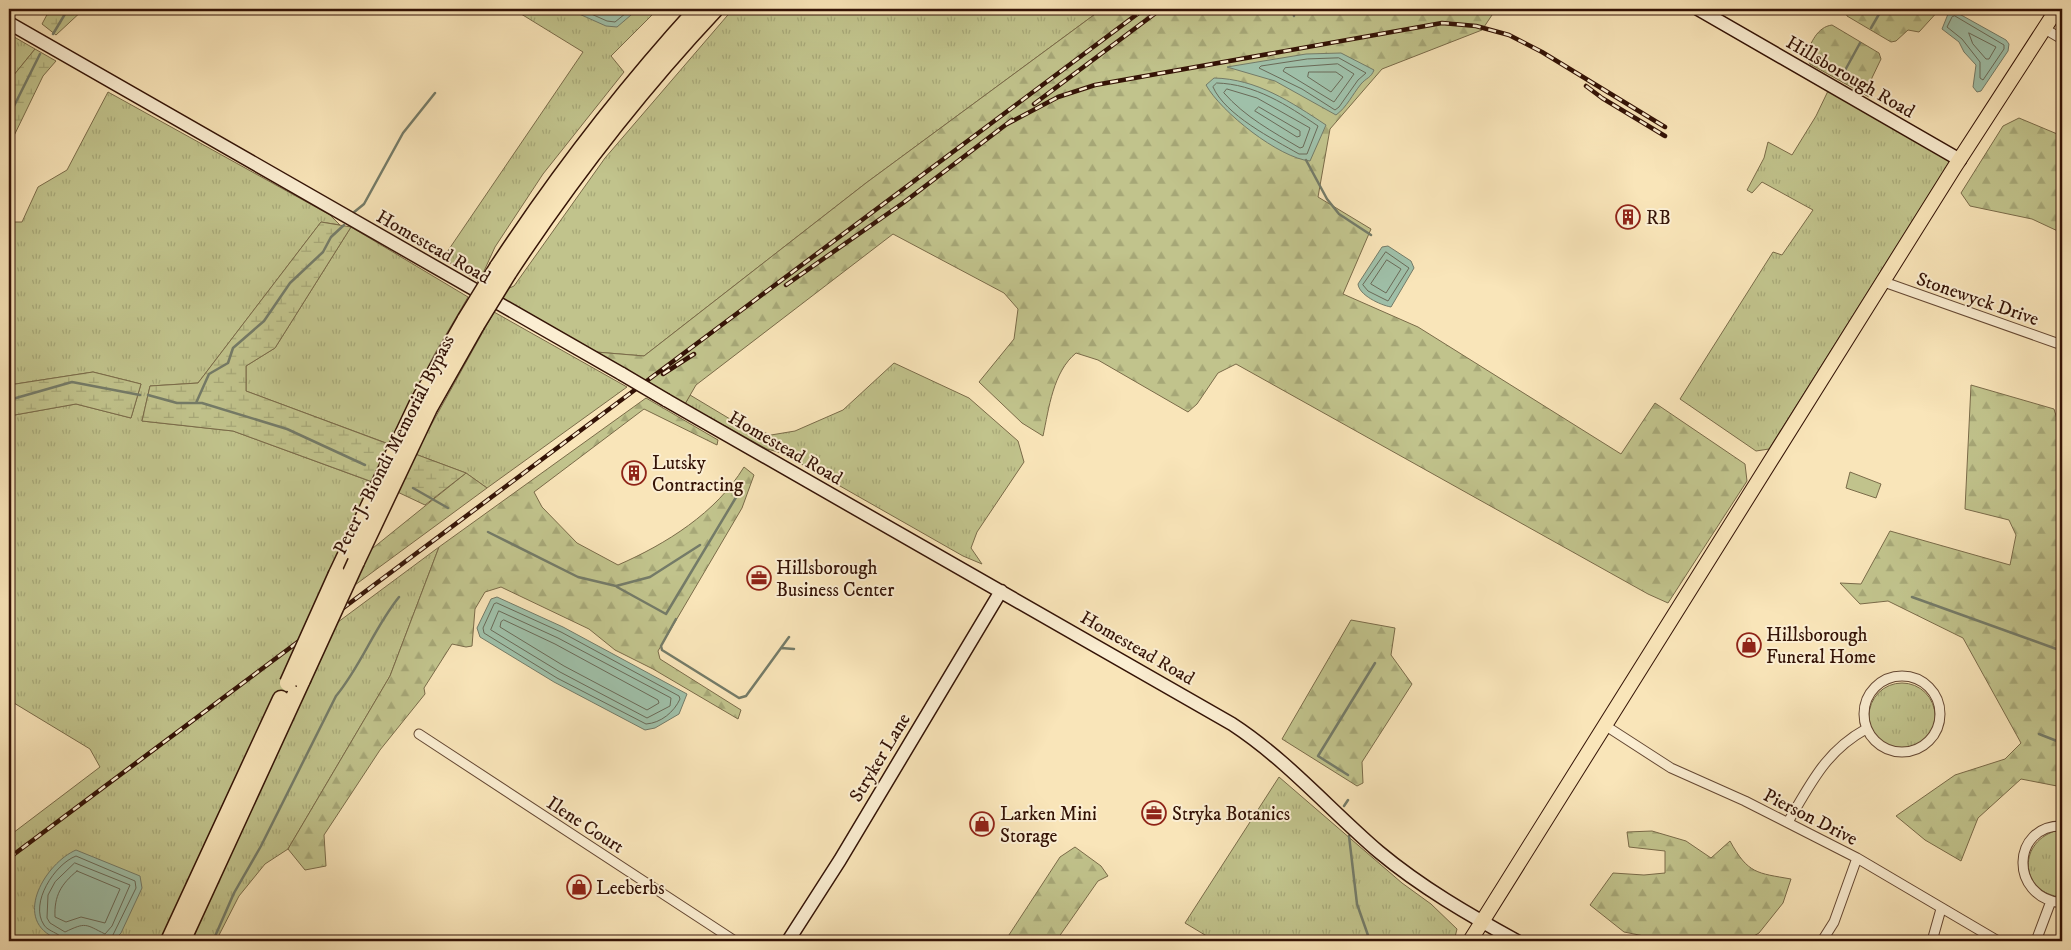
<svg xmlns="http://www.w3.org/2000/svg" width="2071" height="950" font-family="'IM FELL DW Pica',serif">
<defs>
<pattern id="grass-tufts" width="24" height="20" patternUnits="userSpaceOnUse" patternTransform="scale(1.25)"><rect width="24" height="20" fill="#c1c38c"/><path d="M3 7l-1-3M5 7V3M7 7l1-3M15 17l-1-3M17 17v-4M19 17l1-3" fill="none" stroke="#a6a777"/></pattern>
<pattern id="forest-firs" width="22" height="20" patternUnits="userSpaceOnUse" patternTransform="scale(1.25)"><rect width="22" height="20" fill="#c1c38c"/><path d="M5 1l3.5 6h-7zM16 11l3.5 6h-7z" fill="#a6a777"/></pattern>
<pattern id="wetland-marsh" width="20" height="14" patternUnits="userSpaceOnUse" patternTransform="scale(1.25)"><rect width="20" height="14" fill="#c1c38c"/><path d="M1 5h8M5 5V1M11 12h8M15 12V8" fill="none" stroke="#a6a777"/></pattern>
</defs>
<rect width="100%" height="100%" fill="#f9e5b9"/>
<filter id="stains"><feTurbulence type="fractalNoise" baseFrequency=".004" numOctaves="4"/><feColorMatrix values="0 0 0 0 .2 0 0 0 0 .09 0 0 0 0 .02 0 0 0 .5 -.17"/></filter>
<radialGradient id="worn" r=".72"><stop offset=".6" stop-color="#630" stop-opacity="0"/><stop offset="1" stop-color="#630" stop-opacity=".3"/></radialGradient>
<path fill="url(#grass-tufts)" stroke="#7a6b49" d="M513,9H658L611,56L624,72L543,174L495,247L479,282L443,258L583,52Z
M733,9H1102L866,183L644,356L596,352L500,299L507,289L514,286L605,158Z
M9,34L35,49L9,81Z
M1828,91L1950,161L1769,449L1756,451L1680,399L1773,252L1782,255L1813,210L1762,182L1752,193L1747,190L1764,158L1768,142L1792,155L1816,116Z
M108,92L330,215L340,225L321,222L198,383L150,386L142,421L233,431L372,482L295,654L439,547L390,676L288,849L265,864L239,896L216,941H9V836L100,767L90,749L9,700V416L76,404L131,418L141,384L93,372L9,385V222H22L38,187L67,170Z
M351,227L468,297L434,355L389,444L246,391V366L275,348Z
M494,312L627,387L487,488L466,473L415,454Z
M894,363L969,398L1018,441L1024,462L977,532L971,548L982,564L963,556L782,453L767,449L685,404L690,395L735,422L771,435L795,431L843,410Z
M1869 716a33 33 0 1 1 66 0a33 33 0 1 1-66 0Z
M1279,777L1402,883L1431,904L1457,929L1454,941H1215L1185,923Z
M2055,831H2062V897C2021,894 2016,844 2055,831Z"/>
<path fill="url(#forest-firs)" stroke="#7a6b49" d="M1102,9H1496L1482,30L1382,69L1330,129L1318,197L1371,229L1343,294L1418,327L1621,454L1655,403L1745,464L1747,481L1668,603L1648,594L1236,364L1218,373L1197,404L1188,412L1098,360L1076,353C1053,372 1049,408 1043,436L1022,423L979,382L1014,339L1018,309L1004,293L893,234L696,385L685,404L596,352L644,356L866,183Z
M1845,9H1940L1919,32L1908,30L1896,41L1891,42L1847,16Z
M1832,25L1879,53L1881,59L1870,82L1874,93L1869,97L1810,64L1806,55C1811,43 1817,27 1832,25Z
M2019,118L2062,136V233L2032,219L1970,206L1961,193L2003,126Z
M1971,385L2054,409L2062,436V787L2021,779L1978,818L1961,861L1925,840L1896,816L1955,775L2005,759L2021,743L1963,638L1888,601L1860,604L1840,583L1861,584L1890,531L2010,565L2016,535L2009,520L1965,509Z
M646,398L718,440L717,445L644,409L534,492L542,507L577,543L618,565C666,544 716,513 744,467L754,475L742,508L658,651L660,659L741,710L738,719L653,669L615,650L589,629L501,587L485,592L475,609L472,646L466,647L452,644L424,688L425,694L380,750L324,835L326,866L305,870L288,849L390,676L439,547Z
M466,473L487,488L355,585L368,552Z
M1351,620L1395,628L1391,655L1412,684L1362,762L1363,783L1357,786L1282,739Z
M1652,831L1686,841L1711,858L1730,841C1748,874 1757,873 1791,879L1783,903L1759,933L1745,941H1656L1654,938L1624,932L1590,905L1613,873L1644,875L1665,873V851L1629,847L1627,832Z
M1075,847L1101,866L1108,876L1098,881L1056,941H1005L1060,857Z"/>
<path fill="url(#wetland-marsh)" stroke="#7a6b49" d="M50,9H84L56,35L42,24Z
M35,49L56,61L43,76L9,146V81Z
M321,222L351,227L275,348L246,366V391L466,473L425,505L389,488L233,431L142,421L150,386L198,383Z
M93,372L141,384L131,418L76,404L9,416V385Z"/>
<path fill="#c1c38c" stroke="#7a6b49" d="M1850,472L1881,484L1876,498L1846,488Z"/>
<path fill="#9fc0a9" stroke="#747b68" d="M568,9H638L617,27L606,26Z
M1954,11L2006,40L2009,44L2008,51L1981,91L1977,92L1973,87L1976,65L1964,52L1959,42L1942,29L1948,14Z
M1341,53L1374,70C1371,78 1366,78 1361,84C1352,95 1347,107 1336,115L1275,81L1227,67L1306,54Z
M1214,78C1257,79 1291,102 1326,125L1310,161C1279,158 1221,112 1206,85Z
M1388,246L1411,261L1414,268L1391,307C1380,305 1359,295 1358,284L1382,247Z
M497,597L563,627L687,694L679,714L655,728L645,730L554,682L480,637L477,628L491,599Z
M76,850L140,876L142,888L121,933L113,941H96L81,936C70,942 64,943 53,937C13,917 46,863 76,850Z"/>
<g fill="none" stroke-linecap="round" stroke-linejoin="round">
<path stroke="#6a6a58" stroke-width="1" d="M580,9L607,21L615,22L631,9
M1955,16L2004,45V49L1983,80L1980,78V62L1962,39L1947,27L1952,17Z
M1969,33L1996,47L1989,59H1986L1973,44Z
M1339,58L1366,73L1358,80L1339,107L1335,110L1302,89L1259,68L1261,66L1307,59Z
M1338,64L1354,74L1334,102L1283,71L1285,68Z
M1309,72H1336L1343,77L1331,92L1308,77Z
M1217,83C1255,84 1287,105 1318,126L1307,154H1299C1273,139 1225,115 1213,87Z
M1227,89L1257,98L1310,128L1303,147L1300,148C1273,132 1245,117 1224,93Z
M1259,107L1300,131V136L1297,137L1255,111Z
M1386,252L1409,268L1388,301L1368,291L1363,285Z
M1387,260L1401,269L1386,293L1371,284Z
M497,603L561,632L679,696L680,699C674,712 661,723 646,724L557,678L484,633L483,628L494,604Z
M499,611L558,638L671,698L670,706L647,718L560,672L491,630Z
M504,620L555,644L658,700L659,703L647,710L564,666L500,627L501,622Z
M75,863L130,885L112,926L105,934C85,924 86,922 65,932L50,923L47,918L48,895L55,882Z
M77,871L120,889L105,923L81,917L66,922L55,917C54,896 61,884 77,871Z
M62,941L60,936C55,932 47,930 44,925C29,903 55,864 76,856L135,881L136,888L110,941"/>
<path stroke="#747b68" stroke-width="2.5" d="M1293,9L1294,16
M1871,28L1882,9
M53,34L68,9
M1843,74L1860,43
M9,116L40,54
M1306,160L1327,199L1339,214L1371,235
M353,213L364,204L403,133L435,93
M148,395L177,403H202L287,429L365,465
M9,400L72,382L140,395
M196,403L209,374L228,363L233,348L264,321L290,283L323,252L331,237L344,225
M413,488L448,508
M488,532L578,577L616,586L650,577L700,545
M617,587L666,614L738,494
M1912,597L2062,651
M676,619L661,646L662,650L739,698L746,696L789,637
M781,648L794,649
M2039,734L2062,743
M1348,775L1318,756L1375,663
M1344,806L1348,800
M1349,836L1357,904L1370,941
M213,941L234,893L261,846L336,696C361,666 374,628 399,597"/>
<g stroke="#654833" stroke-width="11">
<path id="street" d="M2045,29L2062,39
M1884,282L2062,345
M1864 714a38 38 0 1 1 76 0a38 38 0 1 1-76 0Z
M1606,726L1671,768L1745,801L1857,858L1998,941
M419,734L735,941
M1788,822C1811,783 1826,751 1866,729
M2062,826C2012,825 2008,897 2062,903
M1822,941L1834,922L1857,858
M1932,941L1941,909
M2036,941L2051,901"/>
</g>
<g stroke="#341306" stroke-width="15">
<path id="secondary" d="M1698,9L1960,160
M9,23L622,374
M666,400L1232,724C1287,760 1329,809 1379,852C1421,887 1469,915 1517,941
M788,941L840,860L1001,591"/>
</g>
<g stroke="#341306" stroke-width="16">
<path id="primary" d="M1470,941L1954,168L2057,9"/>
</g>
<g stroke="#341306" stroke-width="19">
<path id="highway" d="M498,267C558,176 624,90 698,9
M508,273C570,179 638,91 715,9
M356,562L429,408L476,325
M337,574L418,403L466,319
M169,941L281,699
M182,941L302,680"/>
</g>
<use href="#street" stroke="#fbeed2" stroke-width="9"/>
<use href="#secondary" stroke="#fbeed2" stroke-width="12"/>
<use href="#primary" stroke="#f9e5b9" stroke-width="14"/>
<use href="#highway" stroke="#f9e5b9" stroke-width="16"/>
<g stroke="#341306" stroke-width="4.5">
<path id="rail" d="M1586,86L1602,98L1665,136L1663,135
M1034,104L1161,9
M1007,124L1058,97L1095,85L1442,23L1476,26L1509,35L1542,52L1665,127
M786,285L903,203L1012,120
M663,374L694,354
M9,858L1144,9"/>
</g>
<use href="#rail" stroke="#fbeed2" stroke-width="2.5" stroke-dasharray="8" stroke-linecap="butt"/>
<g stroke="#341306" stroke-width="15" stroke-linecap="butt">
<path id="secondary-bridge" d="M622,374L666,400"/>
</g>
<g stroke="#341306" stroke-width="19" stroke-linecap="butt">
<path id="highway-bridge" d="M466,319L498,267
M476,325L508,273
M302,680L356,562
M288,683L337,574"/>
</g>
<use href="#secondary-bridge" stroke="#fbeed2" stroke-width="12"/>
<use href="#highway-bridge" stroke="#f9e5b9" stroke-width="16"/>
</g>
<defs>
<g id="building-ring" transform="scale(1.25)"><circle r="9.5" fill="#fbeed2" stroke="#8f2418" stroke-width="1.5"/><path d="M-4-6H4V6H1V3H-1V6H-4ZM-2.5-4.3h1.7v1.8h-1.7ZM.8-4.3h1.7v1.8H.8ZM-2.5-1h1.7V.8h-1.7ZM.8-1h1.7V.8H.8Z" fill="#8f2418"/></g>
<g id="office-ring" transform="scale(1.25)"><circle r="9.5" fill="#fbeed2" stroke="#8f2418" stroke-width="1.5"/><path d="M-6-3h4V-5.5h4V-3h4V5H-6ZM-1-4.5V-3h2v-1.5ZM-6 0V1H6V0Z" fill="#8f2418"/></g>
<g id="shop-ring" transform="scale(1.25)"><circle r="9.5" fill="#fbeed2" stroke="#8f2418" stroke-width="1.5"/><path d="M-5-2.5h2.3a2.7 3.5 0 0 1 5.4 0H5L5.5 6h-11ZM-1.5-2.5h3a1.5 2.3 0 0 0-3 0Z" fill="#8f2418"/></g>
</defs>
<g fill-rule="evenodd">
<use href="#building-ring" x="1628" y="217"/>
<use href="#building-ring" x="634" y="473"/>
<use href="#office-ring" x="759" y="578"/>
<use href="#shop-ring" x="1749" y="645"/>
<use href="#office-ring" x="1154" y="813"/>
<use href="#shop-ring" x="982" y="824"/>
<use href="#shop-ring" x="579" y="887"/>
</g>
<g text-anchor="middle" stroke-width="4" stroke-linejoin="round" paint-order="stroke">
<g font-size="19" fill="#341306" stroke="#fbeed2">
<text transform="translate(1851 76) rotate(30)" y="7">Hillsborough Road</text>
<text transform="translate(434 246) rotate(30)" y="7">Homestead Road</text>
<text transform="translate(1978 298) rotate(19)" y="7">Stonewyck Drive</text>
<text transform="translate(393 444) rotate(-63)" y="7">Peter J. Biondi Memorial Bypass</text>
<text transform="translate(786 447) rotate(30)" y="7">Homestead Road</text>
<text transform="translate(1138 647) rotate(30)" y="7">Homestead Road</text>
<text transform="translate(879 757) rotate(-59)" y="7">Stryker Lane</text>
<text transform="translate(1811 816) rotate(27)" y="7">Pierson Drive</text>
<text transform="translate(586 824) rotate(33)" y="7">Ilene Court</text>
</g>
<g font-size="19" fill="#341306" stroke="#fbeed2" text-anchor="start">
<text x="1646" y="224">RB</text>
<text x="652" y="469">Lutsky<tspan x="652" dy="22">Contracting</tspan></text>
<text x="776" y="574">Hillsborough<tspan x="776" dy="22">Business Center</tspan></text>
<text x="1766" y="641">Hillsborough<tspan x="1766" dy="22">Funeral Home</tspan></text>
<text x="1000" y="820">Larken Mini<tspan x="1000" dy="22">Storage</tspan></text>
<text x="1172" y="820">Stryka Botanics</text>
<text x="596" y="894">Leeberbs</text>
</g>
</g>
<rect width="2071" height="950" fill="none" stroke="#f9e5b9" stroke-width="30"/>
<rect x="10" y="10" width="2051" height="930" fill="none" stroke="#341306" stroke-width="2.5"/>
<rect x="15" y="15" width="2041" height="920" fill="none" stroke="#341306"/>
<rect width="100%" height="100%" filter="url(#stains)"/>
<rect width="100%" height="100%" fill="url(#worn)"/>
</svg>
